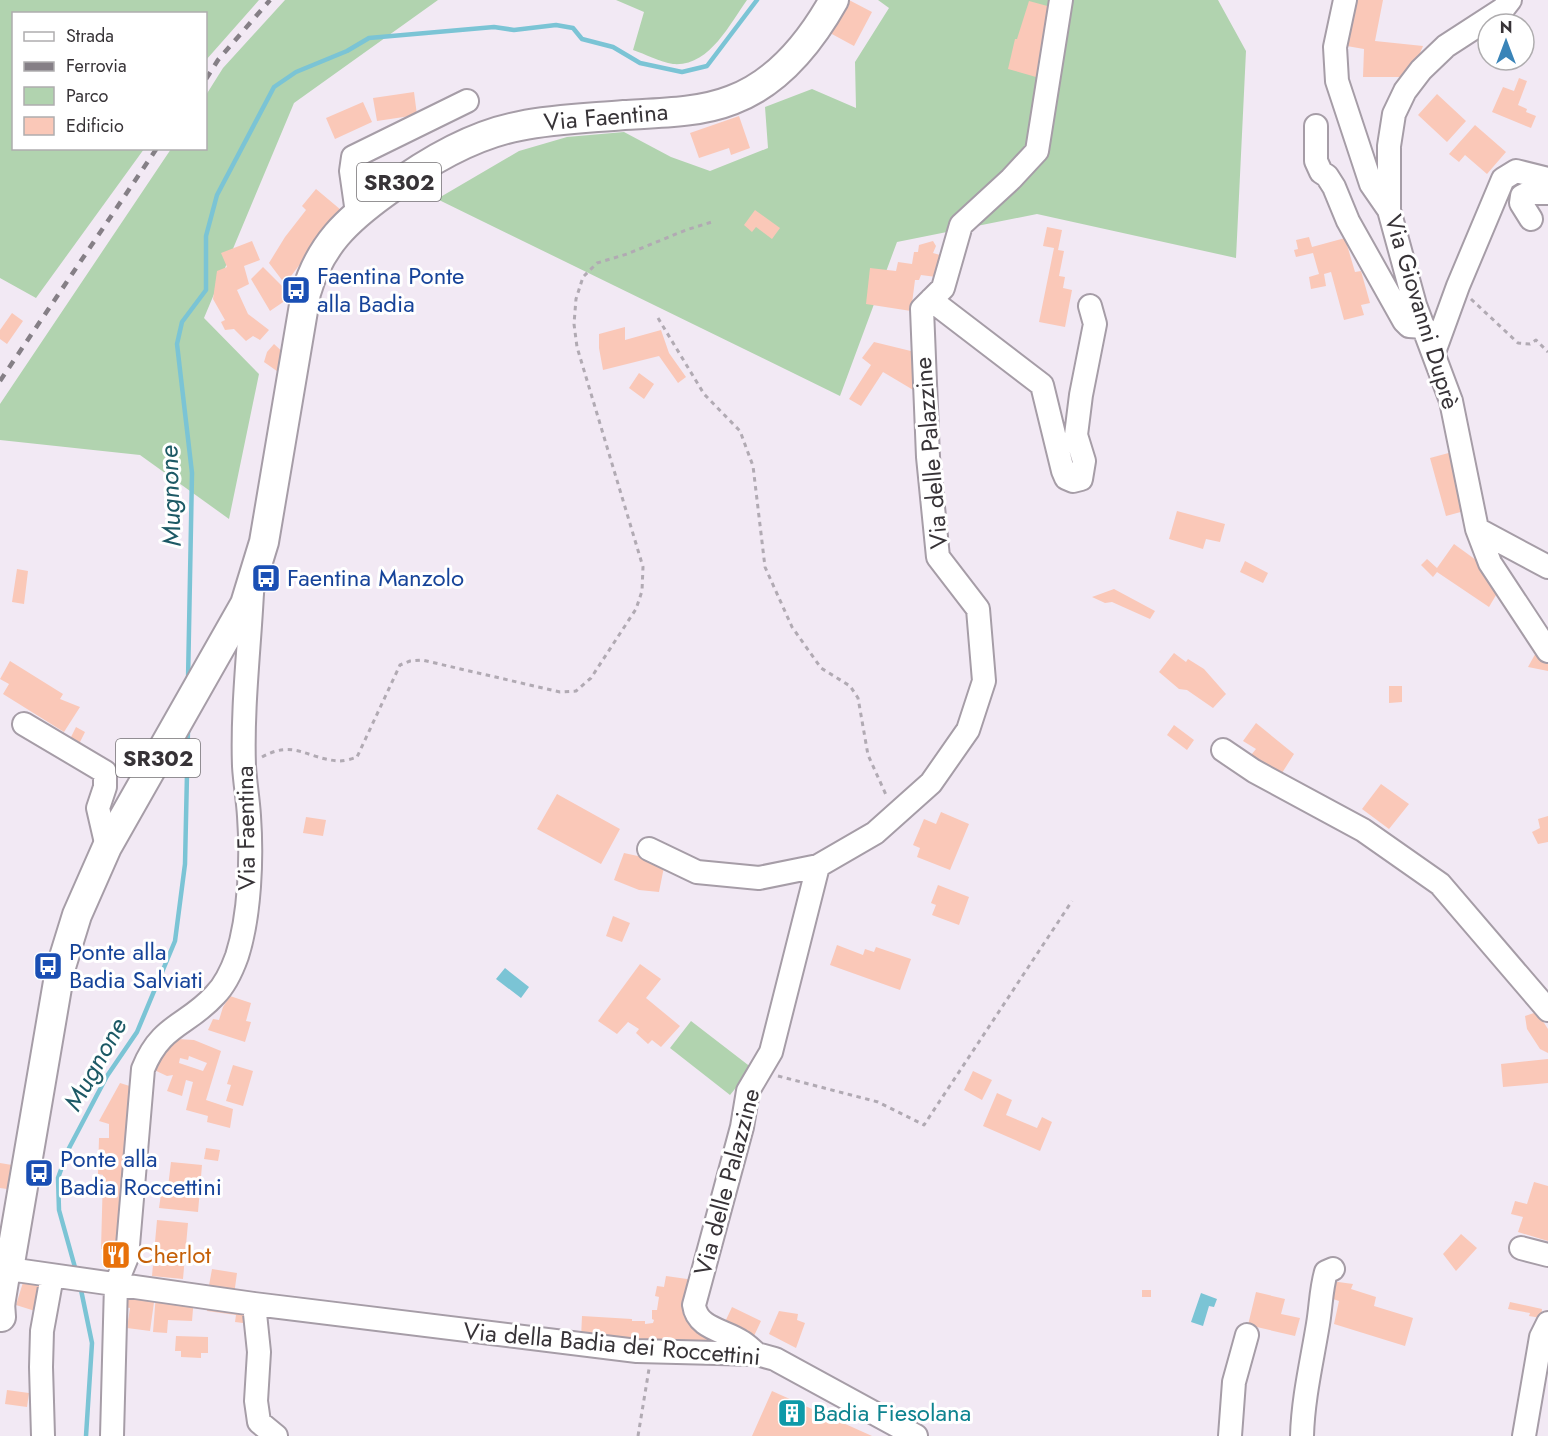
<svg xmlns="http://www.w3.org/2000/svg" width="1548" height="1436" font-family="Jost,sans-serif">
<rect width="100%" height="100%" fill="#f2e9f4"/>
<path fill="#b1d3af" d="M0,0H259L206,60V14H14V148L144,149L36,298L0,278Z
M285,0H438L294,103L204,318L259,374L229,519L140,455L0,440V404L171,149L206,148V95L223,68Z
M616,0H747C729,25 709,67 673,64C660,62 645,54 633,50L644,12Z
M878,0H1218L1246,51L1236,258L1037,214L897,242L840,396L437,199L519,151L567,137L624,132L671,157L710,171L768,148L765,107L812,89L856,108L855,62L889,8Z
M691,1021L752,1068L730,1095L670,1048Z"/>
<path fill="#7bc4d5" d="M505,968L529,987L521,998L496,979Z
M1201,1293L1217,1299L1214,1307L1209,1306L1203,1326L1191,1322Z"/>
<g fill="none" stroke-linecap="round" stroke-linejoin="round">
<path stroke="#7bc4d5" stroke-width="4.5" d="M188,681L192,473L177,344L182,322L206,290V236L217,195L274,87L296,72L347,51L369,38L494,27L514,30L556,25L573,28L582,39L613,47L640,63L682,72L707,66L757,0
M76,1271L59,1210L58,1178L68,1150L107,1076L137,1032L175,941L185,864L188,729
M80,1285L92,1343L86,1436"/>
</g>
<path fill="#fac8b8" fill-rule="evenodd" d="M849,0L872,12L854,46L830,33Z
M1356,0H1383L1375,41L1423,46L1410,77H1363L1364,49L1341,45L1342,29L1350,30Z
M1029,1L1051,7L1043,32L1049,33L1036,77L1008,69L1015,39H1017Z
M1519,78L1527,81L1518,105L1527,109L1526,112L1536,116L1531,128L1492,112L1503,87L1514,91Z
M414,92L417,115L377,121L373,98Z
M1437,94L1466,121L1447,142L1418,115Z
M363,102L372,122L335,139L326,118Z
M739,116L750,148L731,155L729,148L699,158L690,133Z
M1475,125L1506,152L1487,174L1465,155L1459,162L1449,154Z
M316,189L341,210L285,284L269,263L285,237L306,210L302,206Z
M755,210L780,228L772,239L756,227L752,232L744,225Z
M1047,227L1062,230L1058,250L1064,251L1059,276L1065,277L1063,288L1072,290L1065,327L1039,322L1054,248L1043,246Z
M1309,237L1312,247L1345,238L1355,272L1361,271L1370,303L1361,305L1364,315L1344,320L1331,272L1324,274L1326,286L1311,289L1309,277L1319,274L1313,253L1296,257L1294,250L1298,249L1296,240Z
M252,241L260,260L244,266L249,284L237,290L248,314L269,330L260,340L253,336L246,341L234,329L225,330L221,322L225,320L213,299L217,271L227,267L221,253Z
M933,241L936,246L933,253L947,257L944,278L921,275L919,280H915L911,311L866,304L870,268L896,271L898,262L912,264L914,252H918L919,245Z
M263,267L292,296L270,311L251,279Z
M12,313L23,321L7,344L0,339V330Z
M625,327V340L661,330L669,353L686,377L678,383L659,356L603,370L599,348V334Z
M874,342L919,353L920,394L883,372L861,406L849,399L871,365L862,358Z
M274,344L286,355L284,376L264,362L267,352Z
M639,373L654,384L644,399L629,388Z
M1456,451L1468,510L1446,516L1430,458Z
M1177,511L1225,524L1220,542L1206,539L1203,549L1169,539Z
M1454,544L1476,560L1502,585L1489,607L1437,572L1433,577L1421,565L1427,559L1437,568Z
M1245,561L1268,573L1263,583L1240,572Z
M17,569L28,571L24,604L12,602Z
M1114,589L1155,611L1150,619L1112,602L1105,603L1092,597Z
M1538,649L1548,654V671L1528,667Z
M1174,653L1186,662L1188,659L1204,669L1226,694L1213,708L1187,690L1179,689L1159,672Z
M10,661L63,694L60,699L80,707L64,732L3,694L9,684L0,679Z
M1389,686H1402V702L1389,703Z
M1256,723L1294,754L1282,773L1251,755L1256,749L1243,741Z
M1174,725L1194,740L1187,750L1167,735Z
M76,727L85,732L79,744L70,739Z
M1381,784L1409,804L1389,829L1362,809Z
M557,794L620,829L601,864L537,829Z
M941,812L969,824L950,870L917,857L920,848L913,845L924,819L936,824Z
M1548,816V842L1538,844L1532,832L1540,828L1538,819Z
M306,817L326,820L323,836L303,833Z
M624,853L665,862L659,892L639,890L614,880Z
M938,885L969,897L959,925L932,915L936,905L931,903Z
M613,916L630,923L622,942L606,936Z
M837,945L863,955L865,949L874,952L876,947L911,959L900,990L830,965Z
M640,964L661,979L646,998L680,1026L661,1047L652,1040L648,1044L636,1033L639,1029L628,1022L617,1034L598,1021Z
M230,996L251,1003L246,1021L251,1022L245,1042L208,1030L213,1019L219,1020L223,1007Z
M1537,1012L1548,1029V1053L1540,1049L1527,1029L1525,1016Z
M178,1039L194,1040L221,1051L206,1100L233,1109L230,1128L207,1122L208,1116L186,1110L193,1082L186,1080L182,1096L167,1091L173,1075L167,1076L150,1068L156,1055ZM189,1056L207,1063L203,1071L179,1063L180,1058L188,1060Z
M1548,1059V1083L1503,1087L1501,1064Z
M233,1065L253,1071L243,1106L226,1101L231,1085L227,1084Z
M973,1071L992,1080L982,1100L964,1090Z
M120,1083L136,1088L123,1250L101,1249L103,1175L98,1174L99,1138H109V1124L99,1121Z
M997,1093L1012,1100L1006,1115L1037,1128L1042,1117L1052,1122L1040,1151L983,1126Z
M206,1148L220,1150L218,1161L204,1159Z
M171,1162L202,1165L198,1212L159,1208L162,1187H168Z
M0,1163L12,1165L7,1189L0,1188Z
M1534,1182L1548,1186V1241L1518,1232L1523,1217L1511,1214L1515,1201L1527,1204Z
M157,1220L188,1223L183,1279L152,1276Z
M1461,1234L1477,1248L1456,1271L1443,1254Z
M212,1269L237,1273L234,1295L208,1291Z
M25,1276L44,1283L35,1311L16,1305Z
M666,1276L694,1280L688,1322L703,1328L721,1346L581,1338L582,1316L632,1319V1321H645V1324L653,1323L654,1320L652,1319V1310H657L659,1297L655,1296L657,1286L664,1287Z
M1331,1281L1353,1284L1351,1289L1376,1297L1374,1306L1413,1318L1405,1346L1334,1324L1339,1301L1327,1297Z
M119,1290L155,1295L150,1331L127,1328L130,1308L117,1306Z
M1142,1290H1151V1297H1142Z
M1256,1292L1285,1299L1281,1314L1300,1318L1295,1336L1248,1325Z
M156,1294L194,1297L192,1321L168,1320L167,1333L153,1332Z
M1510,1302L1542,1309L1541,1318L1529,1316L1530,1313L1508,1309Z
M208,1304L245,1309L243,1323L235,1322L236,1315L207,1311Z
M732,1307L761,1321L754,1336L725,1322Z
M779,1311L798,1314L797,1320L805,1323L796,1348L769,1334Z
M176,1336L208,1337V1353H201V1358L181,1357V1351H175Z
M7,1390L29,1393L27,1407L5,1404Z
M772,1391L872,1436H752Z"/>
<g fill="none" stroke-linecap="round" stroke-linejoin="round">
<g stroke="#a69da7" stroke-width="26">
<path id="minor" d="M1345,0L1335,47L1337,81L1371,184L1389,210
M1510,0L1503,9L1446,46L1421,70L1405,91L1394,114L1389,146V210L1415,305L1451,401L1477,529L1490,563L1548,651
M1316,126V161L1321,172L1327,176L1334,187L1348,221L1404,321L1409,326L1424,327
M357,213L351,171L353,157L467,101
M1531,219L1521,203L1522,196L1528,193H1548
M931,300L1042,385L1063,471L1066,478L1073,481L1081,479L1084,461L1076,435L1081,395L1095,324L1090,306
M1434,352L1458,286L1503,179L1516,171L1548,179
M1477,529L1548,567
M24,724L105,772V787L98,808L107,847
M1223,750L1254,771L1363,830L1440,884L1548,1010
M649,849L697,872L759,878L818,866
M1521,1248L1548,1255
M254,1304L259,1352L256,1401L259,1422L276,1436
M1,1318L9,1269L254,1304L637,1351L757,1354L775,1359L916,1436
M757,1354C752,1350 747,1345 742,1342C725,1330 697,1329 694,1305L742,1127L748,1091L771,1052L818,866L875,833L931,783L968,730L984,681L978,609L938,557L928,457L922,309L943,288L961,225L1011,179L1037,151L1061,0
M43,1436L41,1367L42,1331L52,1276
M112,1436L116,1284L127,1257L143,1069C161,1024 187,1026 215,995C225,985 232,970 237,956C250,915 252,858 249,816C248,799 245,783 244,766C242,709 249,651 252,593
M1230,1436L1234,1382L1247,1335
M1302,1436C1303,1398 1312,1361 1318,1324C1321,1306 1321,1289 1326,1272L1333,1269
M1524,1436L1541,1337L1548,1323"/>
</g>
<g stroke="#a69da7" stroke-width="32">
<path id="major" d="M0,1268L9,1269L60,970L77,915L107,847L245,604L264,542L306,293C320,245 347,220 386,192C425,163 471,135 520,126C554,119 590,118 624,115C659,113 699,113 732,100C778,83 811,41 834,0
M0,1303L1,1317"/>
</g>
<path stroke="#b1aab3" stroke-width="3" stroke-dasharray="4.5 4.5" stroke-linecap="butt" d="M1471,299L1518,343L1530,344L1536,340L1548,352
M658,318L704,394L740,431L753,466L765,567L792,627L821,668L850,686L858,698L868,755L887,797
M262,757C294,739 307,759 339,761C344,761 352,759 357,757L400,665L410,661L422,660L560,692L576,691L591,678L636,609L642,591L643,567L577,347L574,324L576,299L583,277L597,263L627,254L686,230L715,221
M778,1076L878,1102L924,1125L1072,901
M638,1436L649,1369"/>
<use href="#minor" stroke="#fff" stroke-width="22"/>
<use href="#major" stroke="#fff" stroke-width="28"/>
<path stroke="#857f86" stroke-width="4.5" stroke-dasharray="8 8" stroke-linecap="butt" d="M206,79L218,60L270,0
M0,381L157,148"/>
</g>
<defs>
<g id="bus-square" transform="scale(1.5)"><rect x="-9" y="-9" width="18" height="18" rx="4" fill="#1a4fb4" stroke="#fff"/><path d="M-5-6H5V4H4V6H2V4H-2V6H-4V4H-5ZM-3.5-4V0h7V-4ZM-3.5 1.2v1.5H-2V1.2ZM2 1.2v1.5H3.5V1.2Z" fill="#fff"/></g>
<g id="restaurant-square" transform="scale(1.5)"><rect x="-9" y="-9" width="18" height="18" rx="4" fill="#e8710a" stroke="#fff"/><path d="M-5-6h1v4h1v-4h1v4h1v-4h1v5L-1.5 .5V6h-2V.5L-5-1ZM5-6V6H3V1.5H1.5Q1.5-4 5-6Z" fill="#fff"/></g>
<g id="building-square" transform="scale(1.5)"><rect x="-9" y="-9" width="18" height="18" rx="4" fill="#0f9aa8" stroke="#fff"/><path d="M-4-6H4V6H1V3H-1V6H-4ZM-2.5-4.3h1.7v1.8h-1.7ZM.8-4.3h1.7v1.8H.8ZM-2.5-1h1.7V.8h-1.7ZM.8-1h1.7V.8H.8Z" fill="#fff"/></g>
</defs>
<g fill-rule="evenodd">
<use href="#bus-square" x="296" y="290"/>
<use href="#bus-square" x="266" y="578"/>
<use href="#bus-square" x="48" y="966"/>
<use href="#bus-square" x="39" y="1173"/>
<use href="#restaurant-square" x="116" y="1255"/>
<use href="#building-square" x="792" y="1413"/>
</g>
<g text-anchor="middle" stroke-width="6" stroke-linejoin="round" paint-order="stroke">
<g fill="#fff" stroke="#737073" stroke-width="1.5">
<rect x="357" y="163" width="84" height="38" rx="4.5"/>
<rect x="116" y="739" width="84" height="38" rx="4.5"/>
</g>
<g font-size="22" font-weight="bold" fill="#373337">
<text x="399" y="190">SR302</text>
<text x="158" y="766">SR302</text>
</g>
<g font-size="24" fill="#373337" stroke="#fff">
<text transform="translate(606 117) rotate(-5)" y="8">Via Faentina</text>
<text transform="translate(1422 312) rotate(73)" y="8">Via Giovanni Duprè</text>
<text transform="translate(931 453) rotate(-95)" y="8">Via delle Palazzine</text>
<text transform="translate(246 828) rotate(-91)" y="8">Via Faentina</text>
<text transform="translate(727 1182) rotate(-75)" y="8">Via delle Palazzine</text>
<text transform="translate(612 1344) rotate(5)" y="8">Via della Badia dei Roccettini</text>
</g>
<g font-size="24" fill="#164399" stroke="#fff" text-anchor="start">
<text x="317" y="284">Faentina Ponte<tspan x="317" dy="28">alla Badia</tspan></text>
<text x="287" y="586">Faentina Manzolo</text>
<text x="69" y="960">Ponte alla<tspan x="69" dy="28">Badia Salviati</tspan></text>
<text x="60" y="1167">Ponte alla<tspan x="60" dy="28">Badia Roccettini</tspan></text>
</g>
<g font-size="24" fill="#c56008" stroke="#fff" text-anchor="start">
<text x="137" y="1263">Cherlot</text>
</g>
<g font-size="24" fill="#0d838f" stroke="#fff" text-anchor="start">
<text x="813" y="1421">Badia Fiesolana</text>
</g>
<g font-size="26" font-style="italic" fill="#1c5965" stroke="#fff">
<text transform="translate(170 496) rotate(-92)" y="9">Mugnone</text>
<text transform="translate(95 1064) rotate(-61)" y="9">Mugnone</text>
</g>
</g>
<rect x="12" y="12" width="195" height="138" fill="#ffffff" stroke="#afadaf" stroke-width="1.5"/>
<rect x="24" y="32" width="30" height="9" fill="#ffffff" stroke="#afadaf" stroke-width="1.5"/>
<text x="66" y="42" font-size="18" fill="#373337">Strada</text>
<rect x="24" y="62" width="30" height="9" fill="#857f86" stroke="#afadaf" stroke-width="1.5"/>
<text x="66" y="72" font-size="18" fill="#373337">Ferrovia</text>
<rect x="24" y="87" width="30" height="18" fill="#b1d3af" stroke="#afadaf" stroke-width="1.5"/>
<text x="66" y="102" font-size="18" fill="#373337">Parco</text>
<rect x="24" y="117" width="30" height="18" fill="#fac8b8" stroke="#afadaf" stroke-width="1.5"/>
<text x="66" y="132" font-size="18" fill="#373337">Edificio</text>
<g transform="translate(1506 42)"><circle r="28" fill="#ffffff" stroke="#afadaf" stroke-width="1.5"/>
<path d="M0-4.5L10 22L0 15L-10 22Z" fill="#3a84b8"/>
<text y="-9" font-size="16" font-weight="bold" text-anchor="middle" fill="#373337">N</text>
</g>
</svg>
